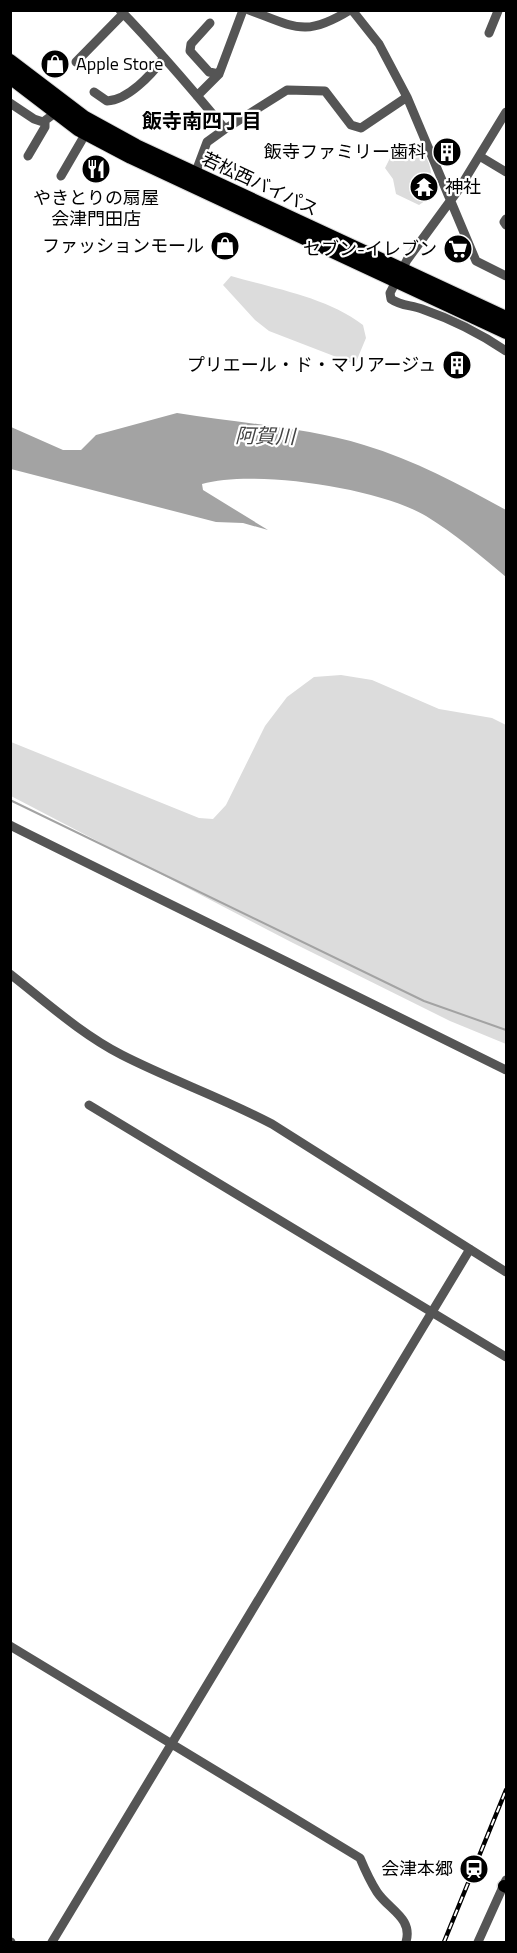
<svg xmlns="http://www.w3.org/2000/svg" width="517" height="1953" font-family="'Titillium Web','Noto Sans JP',sans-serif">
<rect width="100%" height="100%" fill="#fff"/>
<path fill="#dcdcdc" d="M414,148C429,155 431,166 432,182L439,188L438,192L419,205L396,194L393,179L385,168L392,154Z
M231,276C275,289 326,297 363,325L366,338L356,362L352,363L269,331L255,320L223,285Z
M341,675L372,680L439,709L492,718L506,725V1044L450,1021L293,943L11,796V742L199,818L213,819L226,805L265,726L287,697L314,677Z"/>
<path fill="#a3a3a3" d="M177,413C239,423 304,427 364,445C414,460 461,485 506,510V577C481,556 454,533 426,516C379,488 254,469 202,484L203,490L268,530L243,523L216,522L11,469V427L63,450H81L96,435Z"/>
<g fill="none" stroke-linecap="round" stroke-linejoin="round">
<path stroke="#a3a3a3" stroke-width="2" d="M10,800L424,1001L506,1030"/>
<g stroke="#dbdbdb" stroke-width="15">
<path id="major" d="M504,1886L506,1887"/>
</g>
<g stroke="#dbdbdb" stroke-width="16">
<path id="highway" d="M10,61L85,118L136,146L506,318
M10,77L78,129L131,157L506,332"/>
</g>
<path stroke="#555" stroke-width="9" d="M120,10C157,48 191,88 225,129
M249,10C295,27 305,38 350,10
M352,10L379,44L407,97L476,261L506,276
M210,23L191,44L190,51L209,72L219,74
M489,33L498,11
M76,62L123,14
M94,92L107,101C128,100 151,75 163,59
M197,96L219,74L243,10
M10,103L34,119L43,122L55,113
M506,112L459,189L407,260L390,293L391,299C401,306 411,305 422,309C451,319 481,334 506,351
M28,156L45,127V121
M481,157L506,172
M195,174L207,142L225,129L287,90L325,91L351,125L361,128L407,97
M61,176L86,133
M506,219L504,222L506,225
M10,825L506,1070
M10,974C46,1002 81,1034 122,1055C171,1080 223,1098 272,1124L506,1272
M89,1105L506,1357
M10,1646L360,1858C365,1870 370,1881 377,1892C389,1910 413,1918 406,1942
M10,1942H11
M52,1942L470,1249
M478,1942L506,1880"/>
<use href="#major" stroke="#000" stroke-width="12"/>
<use href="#highway" stroke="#000" stroke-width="14"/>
<g stroke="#000" stroke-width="4.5">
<path id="rail" d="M444,1942L506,1790"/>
</g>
<use href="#rail" stroke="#fff" stroke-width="2" stroke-dasharray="7" stroke-linecap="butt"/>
</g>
<defs>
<g id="shop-disc" transform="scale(1.5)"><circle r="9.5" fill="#000" stroke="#fff"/><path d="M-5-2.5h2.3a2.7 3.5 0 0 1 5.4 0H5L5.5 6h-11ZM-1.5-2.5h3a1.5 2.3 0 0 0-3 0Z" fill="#fff"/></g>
<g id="building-disc" transform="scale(1.5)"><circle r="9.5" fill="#000" stroke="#fff"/><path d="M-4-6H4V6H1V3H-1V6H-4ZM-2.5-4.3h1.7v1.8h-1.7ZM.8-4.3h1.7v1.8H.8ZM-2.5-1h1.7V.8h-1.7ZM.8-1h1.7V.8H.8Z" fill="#fff"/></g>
<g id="restaurant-disc" transform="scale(1.5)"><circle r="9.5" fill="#000" stroke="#fff"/><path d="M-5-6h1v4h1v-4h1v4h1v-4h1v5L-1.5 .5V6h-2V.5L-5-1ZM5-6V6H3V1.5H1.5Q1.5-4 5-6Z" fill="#fff"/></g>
<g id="temple-disc" transform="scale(1.5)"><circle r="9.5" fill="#000" stroke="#fff"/><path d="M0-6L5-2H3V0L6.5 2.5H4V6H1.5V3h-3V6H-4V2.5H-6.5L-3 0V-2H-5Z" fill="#fff"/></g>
<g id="supermarket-disc" transform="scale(1.5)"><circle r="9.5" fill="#000" stroke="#fff"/><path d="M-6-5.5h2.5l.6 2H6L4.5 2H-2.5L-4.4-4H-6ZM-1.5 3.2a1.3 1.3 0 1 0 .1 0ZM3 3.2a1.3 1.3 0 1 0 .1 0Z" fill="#fff"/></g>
<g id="station-disc" transform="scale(1.5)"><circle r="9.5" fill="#000" stroke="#fff"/><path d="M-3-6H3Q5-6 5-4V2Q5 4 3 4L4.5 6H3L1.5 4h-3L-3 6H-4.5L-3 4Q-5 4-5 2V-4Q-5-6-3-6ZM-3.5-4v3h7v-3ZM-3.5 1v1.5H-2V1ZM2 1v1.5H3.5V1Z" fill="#fff"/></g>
</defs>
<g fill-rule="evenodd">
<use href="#shop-disc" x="55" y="64"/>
<use href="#building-disc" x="447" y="152"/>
<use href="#restaurant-disc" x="96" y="169"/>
<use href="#temple-disc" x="424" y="187"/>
<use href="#shop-disc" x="225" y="246"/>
<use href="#supermarket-disc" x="458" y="249"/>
<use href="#building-disc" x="457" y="365"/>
<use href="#station-disc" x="474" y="1869"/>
</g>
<g text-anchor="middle" stroke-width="4.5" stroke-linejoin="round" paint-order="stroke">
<g font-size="18" fill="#000" stroke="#fff" text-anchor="end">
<text x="76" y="70" text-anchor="start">Apple Store</text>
<text x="426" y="158">飯寺ファミリー歯科</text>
<text x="445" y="193" text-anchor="start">神社</text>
<text x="96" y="204" text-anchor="middle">やきとりの扇屋<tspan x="96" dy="21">会津門田店</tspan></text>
<text x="204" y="252">ファッションモール</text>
<text x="437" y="255">セブン-イレブン</text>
<text x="436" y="371">プリエール・ド・マリアージュ</text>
<text x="453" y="1875">会津本郷</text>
</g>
<g font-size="18" fill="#000" stroke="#fff">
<text transform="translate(260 184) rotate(25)" y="6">若松西バイパス</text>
</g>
<g font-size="20" font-weight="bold" fill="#000" stroke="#fff">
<text x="202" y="128">飯寺南四丁目</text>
</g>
<g font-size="20" font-style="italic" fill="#444" stroke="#fff">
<text transform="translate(265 436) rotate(1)" y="7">阿賀川</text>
</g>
</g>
<rect width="517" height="1953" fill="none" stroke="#000000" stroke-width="24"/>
</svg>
